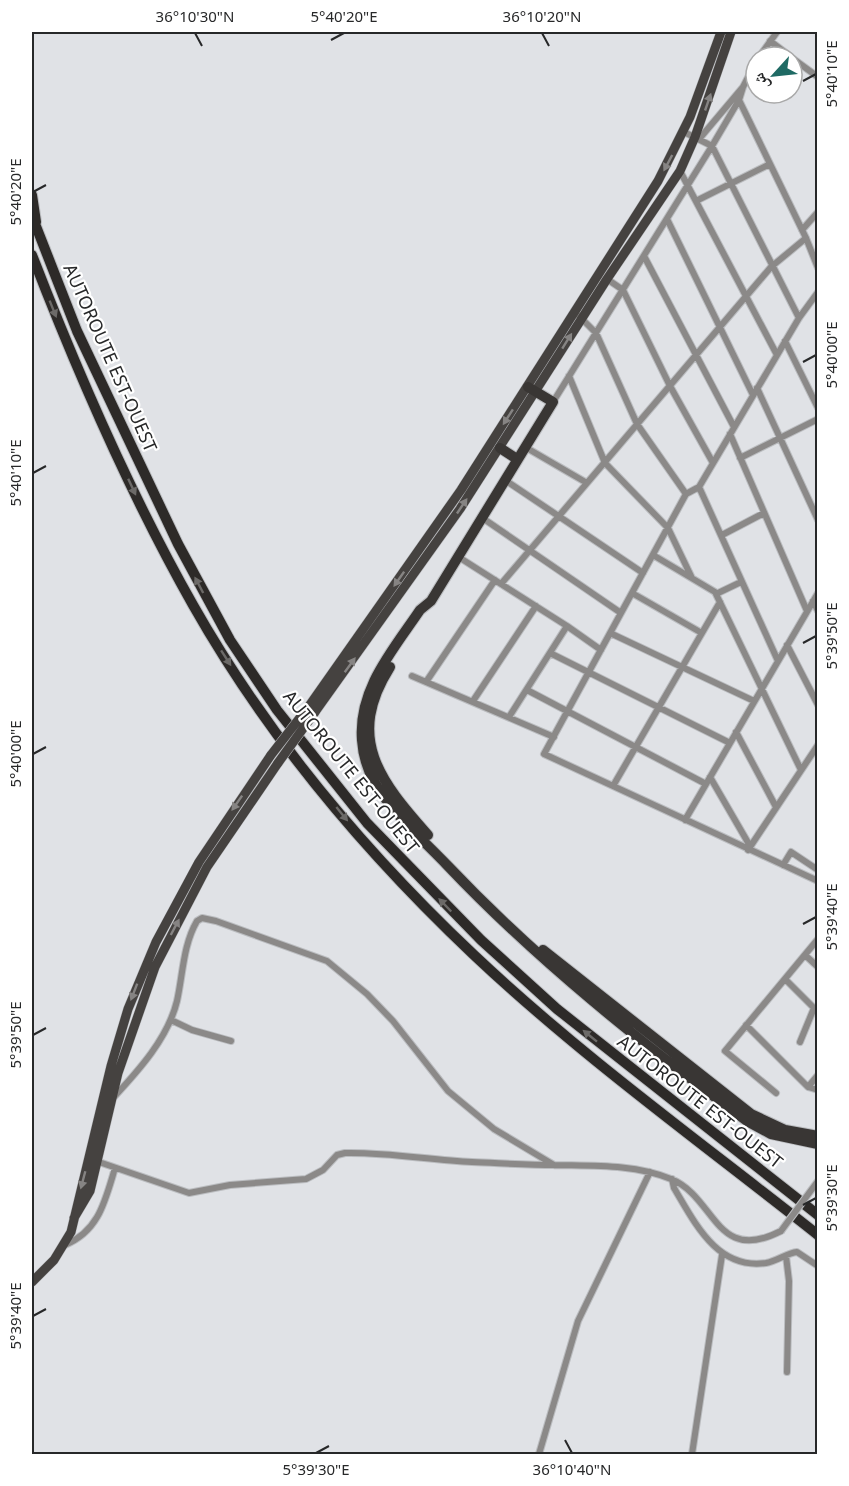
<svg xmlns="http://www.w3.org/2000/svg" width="849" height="1486" font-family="'Noto Sans','Noto Naskh Arabic',sans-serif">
<rect width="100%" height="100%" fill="#e0e2e6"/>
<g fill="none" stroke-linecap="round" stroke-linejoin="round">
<g stroke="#bbbdc0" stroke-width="8">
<path id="minor" d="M770,41L791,57
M759,57L777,32
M792,58L818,77
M739,100L806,238L818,268
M684,132L712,146L799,318
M700,138L743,87L756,62
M680,171L777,355
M696,201L770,164
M667,219L753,395
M802,230L818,212
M644,256L734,427
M607,279L623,290L670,386L713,463
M818,292L799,318L699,487L686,494L544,754L818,881
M574,311L596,333L637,424L686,494
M785,341L818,408
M569,376L605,463L668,528L691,576
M757,388L818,520
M553,402L712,146L739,100L743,87
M730,434L807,611
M525,447L587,483
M740,458L818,419
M505,480L643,573
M699,487L778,661
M481,517L621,613
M722,535L764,513
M653,555L715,592L801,770
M457,556L567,626L509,717
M501,584L771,267L806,238
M632,593L700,632
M716,594L741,582
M813,601L818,611
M567,626L601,650
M610,633L754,701
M787,645L818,705
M550,653L730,743
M412,676L554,737
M426,682L495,580
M527,690L706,784
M473,701L536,606
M736,732L776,807
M710,777L750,846
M613,786L720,602
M685,820L818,593
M748,850L818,745
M783,865L791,852L818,870
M805,955L818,967
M785,979L814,1008L800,1042
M171,1020L192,1030L231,1041
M746,1025L808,1087L818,1090
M808,1087L818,1075
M776,1093L725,1051L818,939
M114,1097C139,1070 168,1038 177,1001C183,974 183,945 197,921L202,918L216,921L327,961L367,994L393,1021L448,1091L494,1129L554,1165
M99,1162L189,1193L230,1185L306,1179L323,1170L337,1155L345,1153C387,1152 430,1160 472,1162C499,1163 527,1165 554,1165C592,1166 634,1164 671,1179C716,1197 715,1265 781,1231
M672,1179L674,1188C695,1223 717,1270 766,1263C777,1261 787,1253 797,1252L818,1266
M65,1245C99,1231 105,1201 115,1168
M786,1256L789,1281L787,1372
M539,1454L578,1321L650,1172
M692,1454L722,1255"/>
</g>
<g stroke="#bbbdc0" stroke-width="10">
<path id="primary" d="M309,706L461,490L658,181L690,117L721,32
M315,712L460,509L607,279L680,171L695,137L731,32
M74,1218L90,1191L118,1073L155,967L207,867L278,763
M32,1282L54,1260L71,1232L111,1066L128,1009L156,942L199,862L271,755"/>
</g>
<g stroke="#bbbdc0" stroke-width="12">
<path id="trunk" d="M528,387L553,402L431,601L420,610C393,650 358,689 362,740C363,754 368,771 375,783C393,814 423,840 447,865C538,961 641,1043 747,1121L771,1134L818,1144
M500,448L517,459
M390,667C345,738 380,781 428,835
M543,950L751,1114L785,1130L818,1136"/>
</g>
<g stroke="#bbbdc0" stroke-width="12">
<path id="motorway" d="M32,195L36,222
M32,216L77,331L178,544L230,640L277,710L367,823L481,940L557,1009L818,1215
M32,255C78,374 130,494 193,605C266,734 366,853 474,955C581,1056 702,1143 818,1235"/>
</g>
<use href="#minor" stroke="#8b8988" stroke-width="6"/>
<use href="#primary" stroke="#454240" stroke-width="9"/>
<use href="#trunk" stroke="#393634" stroke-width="10"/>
<use href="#motorway" stroke="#2d2a28" stroke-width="10"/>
<g stroke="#bbbdc0" stroke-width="8" stroke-linecap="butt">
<path id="minor-bridge" d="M781,1231L818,1181"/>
</g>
<g stroke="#bbbdc0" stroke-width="10" stroke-linecap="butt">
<path id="primary-bridge" d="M271,755L309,706
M278,763L315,712"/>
</g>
<use href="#minor-bridge" stroke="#8b8988" stroke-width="6"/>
<use href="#primary-bridge" stroke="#454240" stroke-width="9"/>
</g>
<defs><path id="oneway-solid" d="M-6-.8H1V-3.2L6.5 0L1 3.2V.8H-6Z" transform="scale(1.5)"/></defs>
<g fill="#868483">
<use href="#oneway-solid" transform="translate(708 102) rotate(-71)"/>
<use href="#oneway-solid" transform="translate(668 163) rotate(118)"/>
<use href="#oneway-solid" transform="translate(567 341) rotate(-58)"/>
<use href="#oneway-solid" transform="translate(508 417) rotate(123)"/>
<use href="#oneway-solid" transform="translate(462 506) rotate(-56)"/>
<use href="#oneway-solid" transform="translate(399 579) rotate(125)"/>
<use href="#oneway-solid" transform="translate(350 665) rotate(-54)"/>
<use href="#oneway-solid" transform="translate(237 803) rotate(125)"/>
<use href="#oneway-solid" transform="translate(175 927) rotate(-62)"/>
<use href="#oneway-solid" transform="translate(134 992) rotate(111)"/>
<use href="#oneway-solid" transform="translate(83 1180) rotate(105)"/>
</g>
<g fill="#6c6a68">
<use href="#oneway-solid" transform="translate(53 309) rotate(68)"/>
<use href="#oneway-solid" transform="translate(132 487) rotate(65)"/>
<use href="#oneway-solid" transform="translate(199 585) rotate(-118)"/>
<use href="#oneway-solid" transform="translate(226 658) rotate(57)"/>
<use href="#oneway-solid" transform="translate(342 814) rotate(51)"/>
<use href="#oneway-solid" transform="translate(445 905) rotate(-134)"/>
<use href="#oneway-solid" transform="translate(590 1036) rotate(-141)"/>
</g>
<path fill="none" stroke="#272829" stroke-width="2" d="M195,33L202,46M542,33L549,46M331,40L344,33M803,81L816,74M33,192L46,185M803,362L816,355M33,473L46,466M803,643L816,636M33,754L46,747M803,924L816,917M33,1035L46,1028M803,1205L816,1198M33,1316L46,1309M565,1440L572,1453M316,1453L329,1446"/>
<g text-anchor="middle" stroke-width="4.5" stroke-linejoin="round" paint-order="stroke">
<g font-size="18" fill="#272829" stroke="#fff">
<text transform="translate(110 358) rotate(66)" y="6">AUTOROUTE EST-OUEST</text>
<text transform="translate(351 772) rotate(51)" y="6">AUTOROUTE EST-OUEST</text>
<text transform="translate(700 1102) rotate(38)" y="6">AUTOROUTE EST-OUEST</text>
</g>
</g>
<rect width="849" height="1486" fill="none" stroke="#ffffff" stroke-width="66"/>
<g transform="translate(774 75) rotate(243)"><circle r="28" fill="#ffffff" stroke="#a9a9a9" stroke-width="1.5"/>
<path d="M0-4.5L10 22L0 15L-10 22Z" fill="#1f6a64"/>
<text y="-9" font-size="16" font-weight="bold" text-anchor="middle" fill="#272829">ش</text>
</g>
<rect x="33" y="33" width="783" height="1420" fill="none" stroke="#272829" stroke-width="2"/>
<g font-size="15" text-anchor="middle" fill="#272829">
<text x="195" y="22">36°10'30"N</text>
<text x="344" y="22">5°40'20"E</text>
<text x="542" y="22">36°10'20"N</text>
<text transform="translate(832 74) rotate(-90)" y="5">5°40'10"E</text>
<text transform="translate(16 192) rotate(-90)" y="5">5°40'20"E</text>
<text transform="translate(832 355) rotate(-90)" y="5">5°40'00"E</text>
<text transform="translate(16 473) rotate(-90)" y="5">5°40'10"E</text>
<text transform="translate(832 636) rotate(-90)" y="5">5°39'50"E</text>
<text transform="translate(16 754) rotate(-90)" y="5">5°40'00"E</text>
<text transform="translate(832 917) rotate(-90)" y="5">5°39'40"E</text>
<text transform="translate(16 1035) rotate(-90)" y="5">5°39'50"E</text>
<text transform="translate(832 1198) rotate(-90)" y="5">5°39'30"E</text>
<text transform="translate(16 1316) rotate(-90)" y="5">5°39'40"E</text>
<text x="316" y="1475">5°39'30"E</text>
<text x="572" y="1475">36°10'40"N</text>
</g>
</svg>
